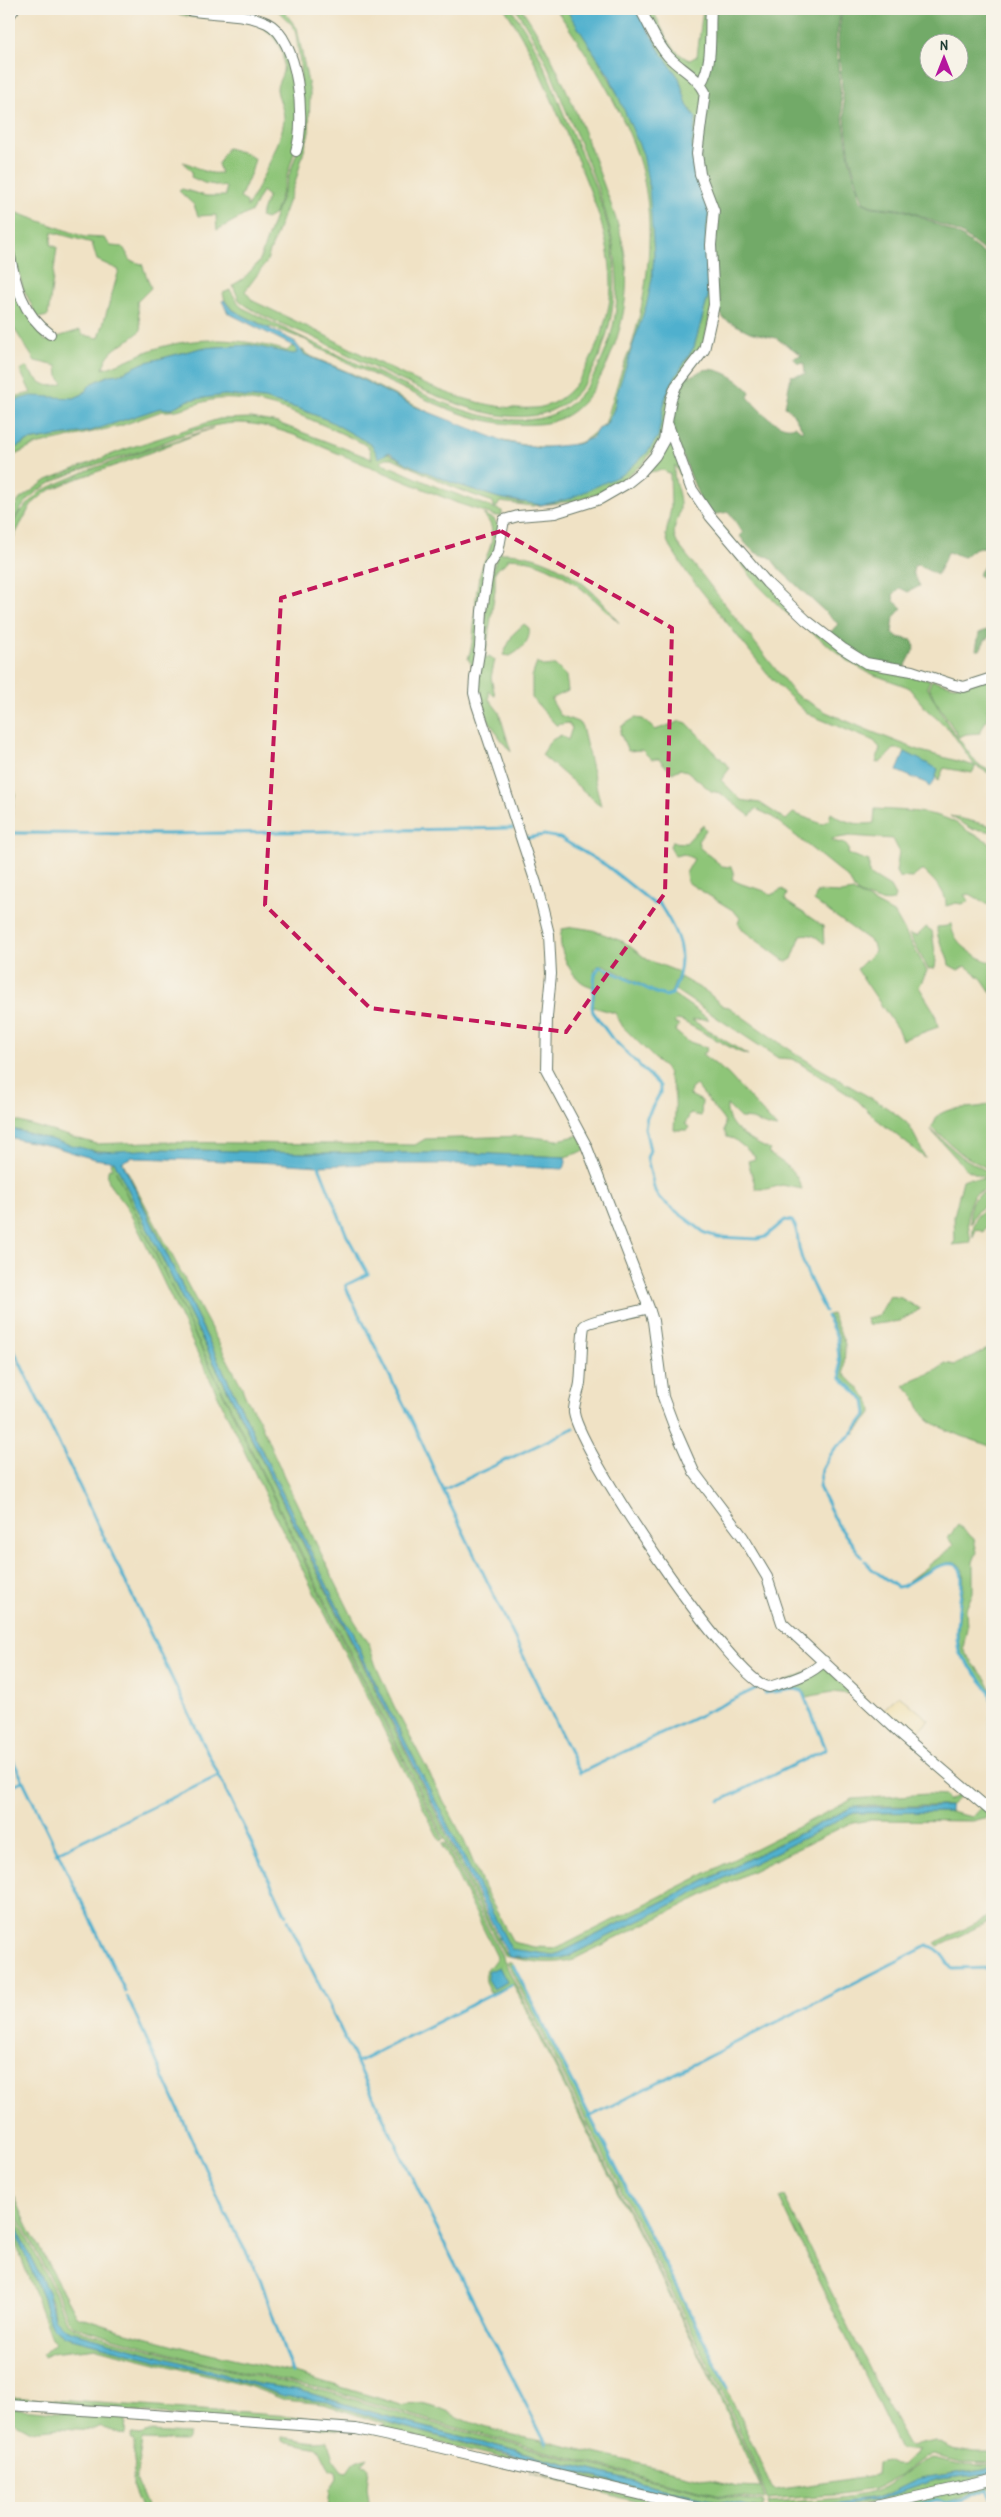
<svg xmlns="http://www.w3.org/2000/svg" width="1001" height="2517" font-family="'Patrick Hand',sans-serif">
<rect width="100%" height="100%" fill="#f7f3e8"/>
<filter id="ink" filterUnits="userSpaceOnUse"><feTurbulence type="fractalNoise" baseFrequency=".02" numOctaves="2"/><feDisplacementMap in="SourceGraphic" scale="10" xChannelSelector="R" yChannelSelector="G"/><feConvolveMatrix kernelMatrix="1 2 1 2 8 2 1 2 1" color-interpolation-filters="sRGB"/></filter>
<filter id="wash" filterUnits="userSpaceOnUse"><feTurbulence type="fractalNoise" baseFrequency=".0096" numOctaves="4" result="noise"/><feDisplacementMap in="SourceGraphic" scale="20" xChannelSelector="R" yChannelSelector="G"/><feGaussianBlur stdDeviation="1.12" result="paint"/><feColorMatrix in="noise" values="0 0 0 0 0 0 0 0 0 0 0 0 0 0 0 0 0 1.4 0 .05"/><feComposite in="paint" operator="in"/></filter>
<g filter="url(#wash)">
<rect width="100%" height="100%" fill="#f0e2c5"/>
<path fill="#8ec578" stroke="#568156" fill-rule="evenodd" d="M156,9H175L216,17H191Z
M276,9H282L297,28L310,93L309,132L296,180L266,263L245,291L253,301C271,310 290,318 308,327C375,359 459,413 535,408C560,406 578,385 588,364C600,340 611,311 611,284C610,228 585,179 564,128C546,87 530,46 505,9H512C523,27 535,44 543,64C552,83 559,103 567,122C584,160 603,199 611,240C618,277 615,313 602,349C564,455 474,413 398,379C369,366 341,351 313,337C291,327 257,316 239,300L233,285L243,279L259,262L302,138L300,63L296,34L293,26Z
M516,9H522C557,60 581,122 602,180C612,207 623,235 626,263C629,303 619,342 601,376C587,402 569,422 538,424C488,428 447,410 404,389C373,375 342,360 312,345L306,340L271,327L268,329C254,317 226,315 223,293L230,290L241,307C289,331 337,355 387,377C428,396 470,419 517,420C553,421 576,406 594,375C642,292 606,203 571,122C562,102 555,80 545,60C537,42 526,26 516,9Z
M556,9H566C596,54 625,100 643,153C653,182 656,247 653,278C648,316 631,355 618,391C615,399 615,408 611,416C562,497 410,402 350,374C336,367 320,361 305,355L302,349L308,355C328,364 349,371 367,381C422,409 515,462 578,443C590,439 595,430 605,424C611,407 615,390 621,373C624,362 630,352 633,341C650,281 657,215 637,154C619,102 587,54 556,9Z
M642,9H652C661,25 671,54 690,60L697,56L703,9H709V31L701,81L678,63Z
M258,24L271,28L292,64L299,137L275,214L266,219L260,217L268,196L262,191L252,211L217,230L216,215L198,216L194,205L179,191L182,189L206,196H226V187L204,183L191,177L192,172L183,162C199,166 202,175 221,173L218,164L227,148L245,153L255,159L252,170L240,198L247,202V207L249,204C259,185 283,139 284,119C284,108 278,99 277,89C277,83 282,77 283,71C286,49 274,35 258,24Z
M651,30L703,92L711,206L712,305L705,339L661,439L643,464L620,481L596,494L575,501L532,506L500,502L497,507H494L493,502L457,489L392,458H386L380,462L437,487L502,511V516H496L457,503L294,435C276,429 258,423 239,423C205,423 173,440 141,451C109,461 67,471 39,490C25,500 17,514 9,529V516L20,499L47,480L123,450L219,419L252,418L278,423L372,459L369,448L362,443C321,424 265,395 218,399C198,401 180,413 162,411L120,426L35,445L9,458V451L28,441L91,431L160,408L170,409L189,400L225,395L264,399L300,409L330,421L408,464L450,482L499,498L522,503L646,454L651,447L670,386L694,347L708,297L706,231L709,212L694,167L692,143L696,118L687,105L679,78L658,48Z
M9,210L85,237L104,238L111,246L123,247L131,261L142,264L151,288L137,302L141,330C127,345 107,346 103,369C117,365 129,359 143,353C188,335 242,337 287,351L292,346L297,349V353L293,355L250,345L201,348L143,363L120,374L110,375L91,384L83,394L74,398L18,399L9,402V398L31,393L20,370L26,367C37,380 45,391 63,383L58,376L57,366L35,361L13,327L9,328V303H11L9,295V269L45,341L80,330L83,335L99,338L119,270L97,260L92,243L52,232L51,245L57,247L48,316L38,318L23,288L9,239Z
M213,428L125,462L73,480L46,492L31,505L9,546V532L19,513L41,491L91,469Z
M669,430L689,489L804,622L893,671L930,680L927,687L948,724L977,764L992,772V775L976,766L972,773L944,768L938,781L936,775L937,769L899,749H894L881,762L876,763L880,748L874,741L810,715L800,707L772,679L687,573L668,543L666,535L671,507L670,474L663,470L642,473ZM675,465L693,503L758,585L784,611L851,663L869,673L908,687L927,710L950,730L975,766L921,751L870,731L826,712L795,694L677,543C669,525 681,520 680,504C680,490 671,478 675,465Z
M483,514L494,519L499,527L474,668L468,659C478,631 472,599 481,571C484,558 493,548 492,534C492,525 489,521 483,514Z
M498,553C549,551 591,583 619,623C588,592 553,559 508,558V561L495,571V590L485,659L489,656L495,660L491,677L495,696L489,691V699L499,712L511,752C499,739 482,711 477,695L489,582Z
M524,624L529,628C531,641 521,650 510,656L503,655L513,634Z
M537,662L543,666L555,665L566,676L568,691L551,699L560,715L580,723L582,727L601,806L542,755L550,741L561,735L568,740L572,728L568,723L556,725L532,698V677Z
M992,679V701L987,708L988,716L980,733L966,734L959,737L935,700L929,687L932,680L954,686Z
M635,718L643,719L655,730L681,721L687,723L730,768L721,780L741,800L760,803L786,820L793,813L822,824L829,820L831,813C844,822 858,826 874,823L875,809C904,811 942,810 965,829C972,835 984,838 992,844V907L970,894L964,895L969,901L962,904L956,903L946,906C947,892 934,881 924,871H921L912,878L899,877L896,872L899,851L893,839L850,836L832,839L833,841L845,844L849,849L848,854L869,861V874L890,887L895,896L893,901C884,904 860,897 854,889C852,886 851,881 848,878L771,816L756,809L750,816L720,793L711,791L687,771L680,769L672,773L659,759H651L642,750L628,751L620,733L622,726Z
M9,738L15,795L9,830Z
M950,816L992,826V832L976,829L974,830Z
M703,825L706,830L698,841L700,848L722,866L731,867L734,873L732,879C745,888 759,886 771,895L783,889L787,894L785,899L787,902L823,926L824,944C817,937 812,933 801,935L792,959L786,962L744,931L738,923L740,918L734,911L687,882L686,873L694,859L683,854L675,856L670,846L672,842L686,843Z
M853,891L895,914L927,971L919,987L935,1013L938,1027L902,1040L898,1030L857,969L875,951L873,943L814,901L817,892L841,893Z
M951,923C951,942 975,957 992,963V994L982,979L966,966L958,970L949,965C948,951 936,942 937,927L948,926Z
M574,927L593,930L624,942L648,960L679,972L671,993L665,995L656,992L604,965H599L595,969L594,988C591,986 586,985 583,983C568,973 556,945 562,929Z
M926,927L932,931L936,960L935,968L928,969L909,934L917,936Z
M600,967L656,994L665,997L673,994L709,1019L692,1020L748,1055L737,1051L682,1021L676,1020L674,1023L679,1025L675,1031L687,1041L707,1048L706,1052L702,1054L728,1074L777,1128C764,1127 752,1117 740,1118L727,1105C724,1128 753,1142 770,1150L768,1153C785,1164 795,1169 802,1189L782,1185L767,1189H756L748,1161L755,1159L754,1155L734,1139L727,1137L724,1131L725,1122L696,1085L691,1089L690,1095L702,1101L701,1116L690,1114L685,1124L689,1127L687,1130H674C675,1110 678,1094 668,1076L669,1073L623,1027L615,1013L593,1007L596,974Z
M680,977L707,992L723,1006L729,1007C765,1033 800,1058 838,1079C861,1093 885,1104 906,1122C911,1127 922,1150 925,1158L874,1117L857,1100L793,1059L778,1058L675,990Z
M992,1103V1171L963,1155L931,1127C936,1123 935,1117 940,1114C956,1104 977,1111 992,1103Z
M9,1119L97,1144L148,1142L415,1145L425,1139L524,1136L558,1140L580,1135L587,1150L565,1157L468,1153H302L159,1149L117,1152L88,1150L9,1128Z
M930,1129L962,1157L992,1174V1188L976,1193C963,1207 969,1226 971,1243L952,1245L955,1241L954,1216L963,1180L968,1178L983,1179V1177L966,1169Z
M114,1161L505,1953L515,1958H563L569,1956L854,1813L950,1812L972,1817L983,1805L992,1816L973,1821L869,1820L848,1824L574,1959C552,1966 526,1961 504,1956L334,1620L115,1170L333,1621L443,1839L440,1841L271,1507L146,1245C140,1232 133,1219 126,1206C119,1195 103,1184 109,1168H113L111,1163Z
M122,1161L242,1387C245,1401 256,1411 261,1424C289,1491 322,1555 354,1620L368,1642L376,1666L394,1706L462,1836L485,1890L513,1942L534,1947L558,1948L853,1799L928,1794L945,1795L948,1801L966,1791L950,1806H863L848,1809L560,1953L553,1955L511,1950L365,1662L353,1631L345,1622Z
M992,1190V1205C981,1206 974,1212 971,1224C968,1202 971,1196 992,1190Z
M992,1207V1217L983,1232L976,1229L973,1238C972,1223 976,1210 992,1207Z
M890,1296L901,1298L920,1309L900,1321L868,1325L867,1318L879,1315Z
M832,1314L845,1344L844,1373C853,1385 873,1397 872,1413L852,1436L868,1415C867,1395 853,1391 842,1377L839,1337L828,1315Z
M992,1347L988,1371L992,1384V1447C975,1440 934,1429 924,1415C915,1403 919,1397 904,1386C918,1374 934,1376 945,1363L955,1365Z
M958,1525L974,1539L977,1552L973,1562V1592L966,1609L967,1628L963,1648C970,1665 992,1678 992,1696L990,1690C983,1679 963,1661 960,1650C948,1607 999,1526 908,1581L949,1550L953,1545L948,1538Z
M825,1664L851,1694L832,1692L806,1697L803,1690L765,1691Z
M445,1843L721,2395L757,2472L765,2500L721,2495L639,2476L432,2421L333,2391L207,2364L74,2326L67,2319L58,2294L9,2199V2184L28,2227L76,2316L119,2330L197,2351L294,2373L401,2405C424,2399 446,2412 467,2421C490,2430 517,2436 541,2441L546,2445L548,2442L737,2487L761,2488L702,2360L513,1984L490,1993C479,1972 486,1974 497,1957L442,1844Z
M992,1915V1920L938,1946L935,1943Z
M507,1962H511L727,2389L772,2488L775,2490L876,2475L877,2463L885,2461L894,2465H902L918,2451L900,2449L779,2198L784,2196L890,2411L910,2446L935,2441L953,2449L973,2453H992V2463L960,2462L933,2455L925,2457L900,2476L875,2489L834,2495L767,2500L758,2471L723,2394Z
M9,2203L56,2295L65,2320L73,2327L82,2331L207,2365L332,2393L432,2423L638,2477L721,2496L763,2502V2508L729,2504L619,2477L405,2422L299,2390L258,2384L73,2332L65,2329L54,2318L52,2301L21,2238Z
M9,2217L43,2298L49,2321L52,2327L64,2336L253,2385L276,2394L327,2402L397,2425L524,2460L719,2508H706L413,2436L9,2401V2397L334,2419L378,2427L385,2426L384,2424L324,2404L285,2400L251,2387L97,2348L51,2353L44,2357L42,2355L56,2342L51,2338L9,2225Z
M9,2408L126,2418L125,2435L101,2427L95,2430L60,2428L31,2431L9,2419Z
M149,2432L189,2434L186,2441L142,2440L136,2480L148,2508H141L133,2488L134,2442L130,2439L131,2434L140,2435Z
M282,2437L315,2442L328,2441L333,2459L342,2471L347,2472L354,2462L368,2457L362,2464L369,2468L367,2487L370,2508H328L330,2489L337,2478L336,2472L330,2470L319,2448L282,2441Z
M933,2458L959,2464L992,2465V2468L921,2478L886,2495L871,2499L791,2508H768L767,2503C797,2501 849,2500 876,2491C896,2484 916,2461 933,2458Z
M529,2472L683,2508H658Z
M992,2473V2479L878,2505L819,2508L876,2501L938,2479Z
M992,2482V2485L988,2488L947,2502L937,2499L899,2508H880Z"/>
<path fill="#72aa68" stroke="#48744e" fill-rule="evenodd" d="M712,9H841L836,40L842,110L849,158L861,202L872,207L906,211L917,215L961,236L992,260V550C980,544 973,548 964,557L948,552L937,575L918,565L914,566L913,573L920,586L908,592L900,588L893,595L894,601L902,608L894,617L892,633L897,637L912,640L915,647L904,669L867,662L828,635L838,624L780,570L770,557C755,555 749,549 740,536L743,533L729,512L711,515L701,502L670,423L672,399L686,377C693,376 695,374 701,371C715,364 741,380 750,392L748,397C757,408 780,433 795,426L801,431L803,430L792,412L785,406L791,376L805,374L804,363H798L793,358L802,355L776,338L750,332L724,319L716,305L712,234L701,173L703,83Z
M842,9H992V257L962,234L917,214L906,210L872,206L863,202L850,158L844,110L838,40ZM928,42H958V72H928Z
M992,555V579L988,580L978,575Z
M992,628V636L985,640L980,650H976L979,633Z"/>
<path fill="#eeda9e" stroke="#868c69" d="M899,1695L929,1720L913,1738L884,1709Z"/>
<path fill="#50b0ce" stroke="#387681" d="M566,9H637L658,48L679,78L687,105L696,118L692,143L694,167L709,212L706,231L708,297L694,347L670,386L665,399L658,437L646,454L623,474L569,499L541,505L499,498L450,482L408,464L389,452L379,458L372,445L330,421L300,409L264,399L225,395L189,400L170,409L160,408L91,431L28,441L9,451V402L31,396L74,398L83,394L91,384L110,375L120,374L143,363L201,348L250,345L293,354L297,353L295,347L228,313L222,301L224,300L231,309L244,316L294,341L305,355L349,373L413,406L505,442L538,448L578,444L592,438L597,430L606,425L615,407L617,393L647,303L652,279L654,254L649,187L643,154L610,77Z
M905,752L938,769C936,776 935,783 929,787L926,783L897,771Z
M9,1128L97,1152L159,1149L302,1153H468L565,1157L566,1162L564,1169L459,1164H366L319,1166L258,1162L136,1158L134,1156L122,1162L345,1622L353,1631L365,1662L511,1949L553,1955L560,1953L853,1807H931L950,1806V1812L854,1813L569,1956L555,1959L509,1957L114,1161C90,1161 69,1150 47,1145C34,1142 22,1141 9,1137Z
M499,1967L507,1982L493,1989L487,1979L488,1972Z
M9,2208L21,2238L49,2294L54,2318L65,2329L73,2332L258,2384L299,2390L405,2422L505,2448L686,2494L759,2508H720L653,2492L397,2425L327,2402L284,2396L253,2385L64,2336L52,2327L49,2321L43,2298L9,2217Z
M992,2468V2473L938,2479L876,2501L819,2508H791L871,2499L886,2495L921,2478Z"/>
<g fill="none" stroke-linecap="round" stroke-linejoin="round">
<path stroke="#50b0ce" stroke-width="3" d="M12,833L166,834L513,828
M525,836L526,838L544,835L560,838L607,866L654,904L658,902C679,933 690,957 672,994L665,996L656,993L600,966L595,974L592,1007L593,1012L611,1037L660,1086V1093L647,1117L645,1128L650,1150L647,1158L655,1191L660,1199L705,1233L718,1237L757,1239L765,1237L785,1220L792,1221C799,1230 797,1241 800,1252C805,1273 816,1291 825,1311
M319,1166L347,1236L368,1274L346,1285L347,1290L414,1425L443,1490L580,1773L757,1688
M827,1316L837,1338L841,1378L865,1401L867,1414L851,1435L836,1447L829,1457L822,1470L819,1487L838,1525L862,1557
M9,1340L286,1915
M443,1490L574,1428
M865,1561L872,1569L897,1587L903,1586C1000,1523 944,1609 960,1654L989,1690L992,1702
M992,1712L990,1723L992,1734
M9,1752L125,1991
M9,1787L22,1781
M720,1801L826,1749L802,1691L795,1689L765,1693
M56,1853L218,1776
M288,1920L435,2225L546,2444
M513,1965L728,2388
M127,1996L225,2213L260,2278L292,2373
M357,2062L511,1985
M589,2117L927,1946C940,1946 945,1961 952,1969L992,1968
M902,2508L937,2500L947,2503L965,2499L987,2489L992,2500"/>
</g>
</g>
<g filter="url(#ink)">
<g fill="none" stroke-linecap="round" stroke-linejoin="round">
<g stroke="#687767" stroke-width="12">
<path id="minor" d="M184,9C210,16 242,11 267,23C299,38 306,121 296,151
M640,9C649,24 656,43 668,56C680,69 697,76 705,92L697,154L700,174L714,211L711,245L714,305L704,350L676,386L671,399L664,440L655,456L641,472L626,484L600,499L555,513L518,516L504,520L498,552L489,566L482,611L480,647L475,678L474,693L477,705L536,883L549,934L551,974L547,1017L546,1070L586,1145L649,1308L653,1321L663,1397L675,1429L694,1472L743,1537L767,1577L782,1623L901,1734L992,1812
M9,16L14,9
M701,83C714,62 709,32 711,9
M9,252C15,283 22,314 50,334
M668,425L691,488L710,516L767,583L806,620L842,648L866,663L912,671L954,685L964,687L992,678
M649,1308C637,1312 589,1320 584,1326C581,1345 582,1364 580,1383C579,1392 573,1404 574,1413C580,1452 735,1684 769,1687C788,1681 810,1676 824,1661
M9,2405L356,2429L426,2444L697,2508
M867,2508L992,2480"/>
</g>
<use href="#minor" stroke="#fff" stroke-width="10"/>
</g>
</g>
<path fill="none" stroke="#c2185b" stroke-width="4" stroke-dasharray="10 6" stroke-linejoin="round" d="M501,531L672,628L665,893L566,1032L370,1008L265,905L281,598Z"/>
<rect width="1001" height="2517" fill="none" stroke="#f7f3e8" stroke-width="30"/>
<g transform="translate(944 58)"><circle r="24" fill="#f7f3e8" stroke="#a1aaa0"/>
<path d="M0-4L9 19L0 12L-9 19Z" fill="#b5179e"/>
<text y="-8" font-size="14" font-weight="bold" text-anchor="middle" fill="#1f3d34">N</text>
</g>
</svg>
